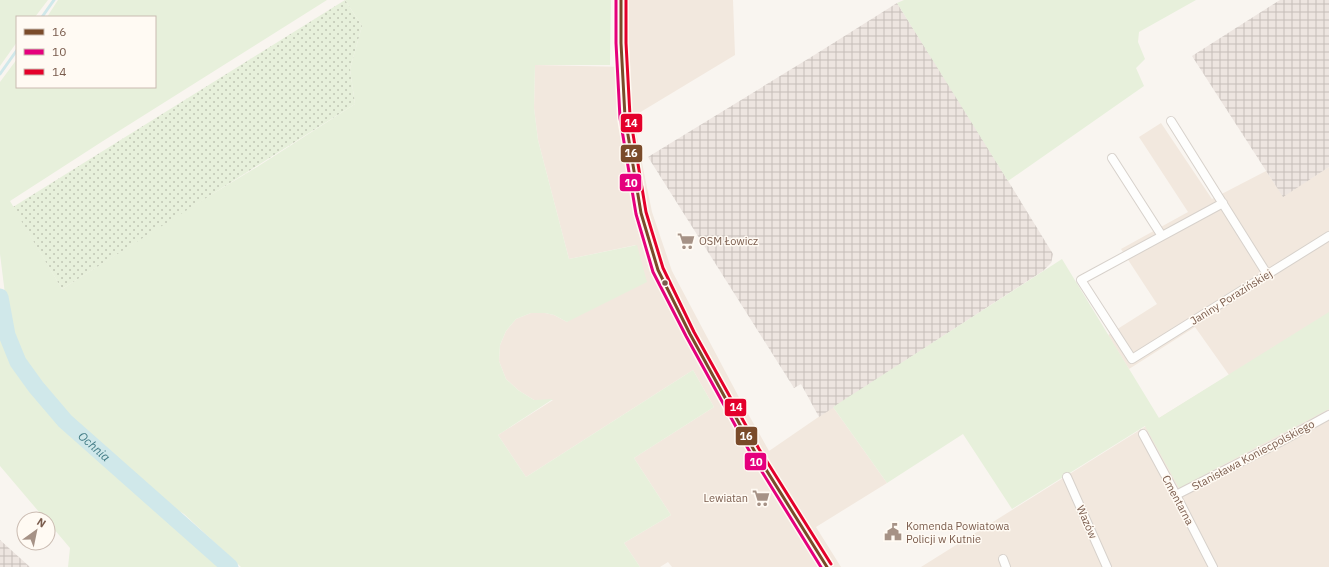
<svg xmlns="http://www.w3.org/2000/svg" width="1329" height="567" font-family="'IBM Plex Sans',sans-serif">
<defs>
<pattern id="industrial-grid" width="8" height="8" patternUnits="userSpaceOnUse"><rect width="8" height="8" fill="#ede5e0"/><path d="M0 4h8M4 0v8" fill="none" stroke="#c5bdb8"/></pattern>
<pattern id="garden-dots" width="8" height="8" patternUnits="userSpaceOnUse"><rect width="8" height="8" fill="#e7f0db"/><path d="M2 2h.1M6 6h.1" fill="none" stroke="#c0c6b4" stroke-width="1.8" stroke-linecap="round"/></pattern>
</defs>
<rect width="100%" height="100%" fill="#f9f5f0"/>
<path fill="#f2e8de" d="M628,0H733L735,55L634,116L638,143L652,212L672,271L742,403L769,451L833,407L887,483L816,527L841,567H672L668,562L660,567H640L624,543L671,515L634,458L714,407L693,370L526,477L498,435L553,400H534L518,390L506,379L499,361L500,345L506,331L516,319L531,313H545L554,315L567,322L636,245L569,259L538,140L534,108L535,65L627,67Z
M1161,123L1212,199L1266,171L1283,196L1329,167V567H921L1159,418L1229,375L1195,327L1129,369L1108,335L1157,304L1121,249L1188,212L1139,137Z"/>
<path fill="url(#industrial-grid)" d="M1280,0H1329V167L1283,197L1192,56Z
M897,3L956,96L1053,254L1051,263L1043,271L819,417L801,384L794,388L648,157L816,54Z
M0,540L30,567H0Z"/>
<path fill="#e7f0db" d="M0,0H48L35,17H17V42L0,66Z
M58,0H327L103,141L10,201L62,289L186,210L257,167L355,104L350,69L362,26L345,0H611L610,65H535L534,108L538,140L569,259L637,245L647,282L567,322L554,315L545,313H531L516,319L506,331L500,345L499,361L506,379L518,390L534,400L553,399L498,435L526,477L693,370L714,407L634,458L671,515L624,543L640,567H241L184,514L171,506L75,420L44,390L26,362L17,344L5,294L0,254V82L17,59V87H155V17H47Z
M904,0H1196L1139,32L1138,42L1145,59L1136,68L1144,86L1008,181L897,3Z
M1062,259L1159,418L1329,312V409L1179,488L1145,426L1012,509L963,434L887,483L833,407Z
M0,321L11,360L37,398L65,428L167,520L222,567H68L70,548L48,522V519H45L0,466Z"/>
<path fill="url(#garden-dots)" d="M345,0L362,26L350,69L355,104L62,289L13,207Z"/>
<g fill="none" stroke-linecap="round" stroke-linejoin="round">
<path stroke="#d0e8ea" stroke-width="3" d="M42,17L54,0
M0,74L17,50"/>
<path stroke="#d0e8ea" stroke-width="17" id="s1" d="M0,297L7,335L18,362L36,387L65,421L230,567"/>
<g stroke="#d7d1cb" stroke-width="10">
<path id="minor" d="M1171,121L1267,274
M1112,158L1162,236
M1223,203L1081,280L1132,359L1329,236
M1143,434L1176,495L1213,567
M1067,477L1107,567
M1176,495L1278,443L1329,415
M1003,559L1006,567"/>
</g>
<g stroke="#d7d1cb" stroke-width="12">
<path id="tertiary" d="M621,0V43L625,117L641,213L658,270L690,334L755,452L827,567"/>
</g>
<use href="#minor" stroke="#fefefd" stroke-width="8"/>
<use href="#tertiary" stroke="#fefefd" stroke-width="10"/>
<g stroke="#fffaf3" stroke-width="6">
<path id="bus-1" d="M621,0V43L625,117L641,213L658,270L690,334L755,452L827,567"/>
</g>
<g stroke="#fffaf3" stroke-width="6">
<path id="bus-2" d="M616,0V43L620,118L636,214L653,272L686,336L751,454L821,567"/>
</g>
<g stroke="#fffaf3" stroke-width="6">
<path id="bus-3" d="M626,0V43L630,116L646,212L663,268L694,332L759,449L831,564"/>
</g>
<use href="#bus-1" stroke="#7a4b2a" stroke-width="3"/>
<use href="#bus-2" stroke="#e5007d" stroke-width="3"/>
<use href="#bus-3" stroke="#e4002b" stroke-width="3"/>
</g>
<defs>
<g id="supermarket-bare" transform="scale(1.38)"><path d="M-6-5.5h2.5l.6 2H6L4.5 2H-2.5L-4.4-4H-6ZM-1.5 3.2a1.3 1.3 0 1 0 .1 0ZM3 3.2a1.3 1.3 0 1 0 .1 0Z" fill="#a69286" stroke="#fffaf3" stroke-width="2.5" paint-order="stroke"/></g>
<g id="civic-bare" transform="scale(1.38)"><path d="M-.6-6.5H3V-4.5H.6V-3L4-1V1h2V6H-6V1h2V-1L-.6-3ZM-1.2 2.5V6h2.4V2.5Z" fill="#a69286" stroke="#fffaf3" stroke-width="2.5" paint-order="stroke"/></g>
</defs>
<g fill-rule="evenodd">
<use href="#supermarket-bare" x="686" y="241"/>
<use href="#supermarket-bare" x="761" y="498"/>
<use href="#civic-bare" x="893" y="532"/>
</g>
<circle fill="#7a5c4d" stroke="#fffaf3" stroke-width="1.5" cx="665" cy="283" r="3.5"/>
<g text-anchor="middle" stroke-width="3" stroke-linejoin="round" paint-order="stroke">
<g font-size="11" fill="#7a5c4d" stroke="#fffaf3" text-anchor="start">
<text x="699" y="245">OSM Łowicz</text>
<text x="748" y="502" text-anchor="end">Lewiatan</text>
<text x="906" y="530">Komenda Powiatowa<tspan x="906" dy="13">Policji w Kutnie</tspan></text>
</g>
<g font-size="11" fill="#7a5c4d" stroke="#fffaf3">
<text transform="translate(1231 297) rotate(-32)" y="4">Janiny Porazińskiej</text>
<text transform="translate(1253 455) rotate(-28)" y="4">Stanisława Koniecpolskiego</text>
<text transform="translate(1178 500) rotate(62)" y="4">Cmentarna</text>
<text transform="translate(1087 522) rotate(66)" y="4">Wazów</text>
</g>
<g font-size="12" font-style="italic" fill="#437c86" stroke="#fffaf3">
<text dy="4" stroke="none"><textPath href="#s1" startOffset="182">Ochnia</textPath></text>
</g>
</g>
<g stroke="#fffaf3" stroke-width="1.5">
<rect x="620" y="113" width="23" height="20" rx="4" fill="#e4002b"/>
<rect x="620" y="144" width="23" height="19" rx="4" fill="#7a4b2a"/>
<rect x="619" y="173" width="23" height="19" rx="4" fill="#e5007d"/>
<rect x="724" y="398" width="23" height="19" rx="4" fill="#e4002b"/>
<rect x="735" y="426" width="23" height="20" rx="4" fill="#7a4b2a"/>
<rect x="744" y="452" width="23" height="19" rx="4" fill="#e5007d"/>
</g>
<g font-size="11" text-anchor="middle" font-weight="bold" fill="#fff">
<text x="631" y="127">14</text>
<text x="631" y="157">16</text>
<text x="631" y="187">10</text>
<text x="736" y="411">14</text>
<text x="746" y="440">16</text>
<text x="756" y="466">10</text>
</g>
<rect x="16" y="16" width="140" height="72" fill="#fffaf3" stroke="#cabbb1"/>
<rect x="24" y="29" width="20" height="6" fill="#7a4b2a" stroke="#cabbb1"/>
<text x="52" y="36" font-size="12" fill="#7a5c4d">16</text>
<rect x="24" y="49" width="20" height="6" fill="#e5007d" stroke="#cabbb1"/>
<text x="52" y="56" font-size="12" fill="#7a5c4d">10</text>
<rect x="24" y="69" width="20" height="6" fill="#e4002b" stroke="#cabbb1"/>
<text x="52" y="76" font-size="12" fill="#7a5c4d">14</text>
<g transform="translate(36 531) rotate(33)"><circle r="19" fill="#fffaf3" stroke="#cabbb1"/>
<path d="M0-3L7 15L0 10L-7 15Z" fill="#a69286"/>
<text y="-6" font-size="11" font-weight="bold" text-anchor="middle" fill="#7a5c4d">N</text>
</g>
</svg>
